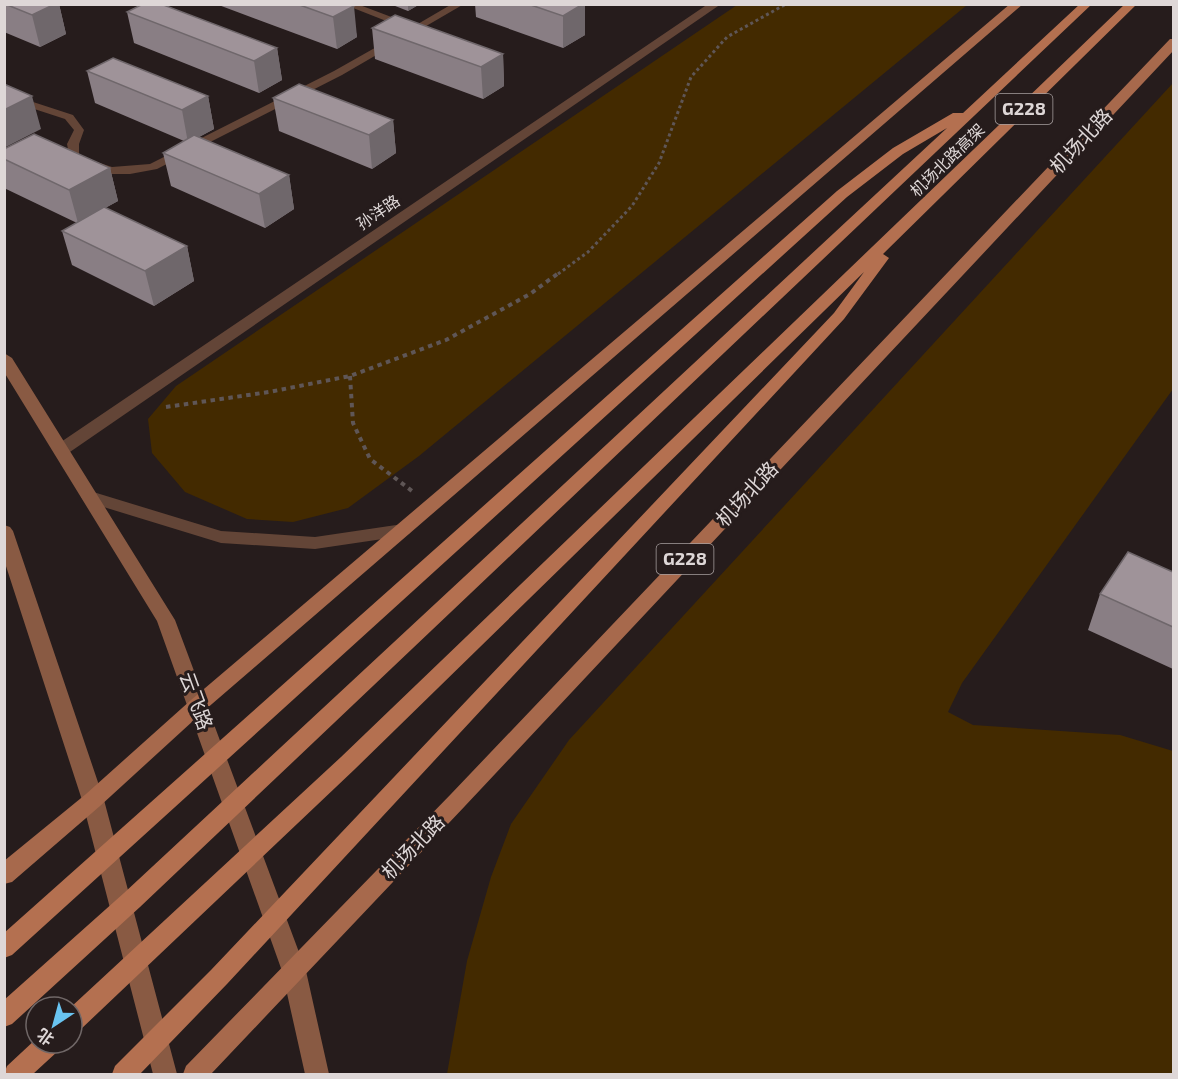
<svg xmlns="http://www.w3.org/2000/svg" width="1178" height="1079" font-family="'Exo 2','Noto Sans SC',sans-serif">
<rect width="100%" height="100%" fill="#261c1c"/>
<path fill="#432a00" d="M737,5H967L419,456L348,508L293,522L247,519L185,492L152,453L148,419L176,386Z
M1173,83V389L962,683L948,712L973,725L1120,735L1173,751V1074H447L467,961L491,877L511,824L569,740Z"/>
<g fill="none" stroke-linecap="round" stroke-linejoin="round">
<path stroke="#5f5656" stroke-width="3" stroke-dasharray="3 3" stroke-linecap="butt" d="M558,274L588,252L632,206L659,163L691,77L727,37L786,4"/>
<path stroke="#5f5656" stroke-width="4" stroke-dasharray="4.5 4.5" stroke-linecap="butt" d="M350,376L353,423L370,459L412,491
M166,407L269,392L350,376L446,340L530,294L560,272"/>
<path fill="#634537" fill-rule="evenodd" d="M343,4H357L410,24L411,28L452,4H464L342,75L157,169L130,174H112L70,160L67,144L74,130L65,119L19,104L4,93V85L27,100L73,115L84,130L79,144V156L112,167L150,164L334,71L410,28H404Z"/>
<path fill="#634537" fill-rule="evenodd" d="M708,4H721L67,454H55L53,450L55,446Z
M90,491L221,531L315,537L403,524L409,526L412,530L409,534L403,536L315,549L221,543L84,501L81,497L84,493Z"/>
<path fill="#895a43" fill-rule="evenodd" d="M4,353L12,358L175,620L306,971L329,1074H305L282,971L157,621L4,372Z
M4,525L10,527L13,531L104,800L177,1074H153L82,800L4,560Z"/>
<path fill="#a7694c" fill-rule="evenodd" d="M1010,4H1023L205,710L100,806L12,882L4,884V861L86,794L191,700Z
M1170,39H1174V50L465,806L211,1074H183L186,1066L451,794Z"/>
<path fill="#b47050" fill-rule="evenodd" d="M1080,4H1092L140,907L12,1024L4,1027V1000L124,893L947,128L903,154L847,197L12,955L4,958V933L837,191L893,148L953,113H963Z
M1125,4H1137L883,254L889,258L844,319L227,984L140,1074H112L115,1066L211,970L834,313L864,272L355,769L80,1030L72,1033L71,1007L341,757Z
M36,1039V1043H61L58,1051L33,1074H4L7,1066Z"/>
</g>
<path fill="#897e84" d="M4,4H59L66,34L40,47L4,32Z
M216,4H350L357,37L337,49Z
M390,4H420L408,11Z
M475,4H585V35L563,48L476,17Z
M127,12L277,48L282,80L259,93L134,43Z
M372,28L503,54L504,86L483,99L375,59Z
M87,71L208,96L214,129L199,137L289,175L294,209L265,228L171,186L163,153L184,141L95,103Z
M273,98L393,120L396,153L372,169L279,131Z
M4,149L110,168L118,201L105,208L187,246L194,281L154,306L72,265L62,231L77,223L4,188Z
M1173,572V669L1088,630L1100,594Z"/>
<path fill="#6f676b" d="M55,4H59L66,34L40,47L32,15Z
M408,4H420L408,11Z
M583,4H585V35L563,48V16Z
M354,6L357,37L337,49L333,17Z
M277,48L282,80L259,93L254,61Z
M503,54L504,86L483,99L481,67Z
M32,96L41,129L4,148V110Z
M208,96L214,129L188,143L182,110Z
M393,120L396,153L372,169L369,135Z
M110,168L118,201L78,223L69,190Z
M289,175L294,209L265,228L259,194Z
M187,246L194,281L154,306L145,271Z"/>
<path fill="#9f9399" stroke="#6f676b" stroke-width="1.5" d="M5,4H55L32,15Z
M143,4H161L277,48L254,61L127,12Z
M297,4H350L354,6L333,17Z
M528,4H583L563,16Z
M395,15L503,54L481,67L372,28Z
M113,58L208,96L182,110L87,71Z
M4,84L32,96L4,110Z
M299,84L393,120L369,135L273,98Z
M34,134L110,168L69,190L4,159V149Z
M194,135L289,175L259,194L163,153Z
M104,207L187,246L145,271L62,231Z
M1128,552L1173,572V627L1100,594Z"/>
<g text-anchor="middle" stroke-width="6" stroke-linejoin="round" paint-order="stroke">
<g font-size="16" fill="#ded7d7" stroke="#261c1c">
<text transform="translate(947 160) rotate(-44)" y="6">机场北路高架</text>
<text transform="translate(378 212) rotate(-34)" y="6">孙洋路</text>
</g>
<g fill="#261c1c" stroke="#a79f9f" stroke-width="1.5">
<rect x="995.5" y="94" width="57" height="30" rx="4.5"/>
<rect x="656.5" y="544" width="57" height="30" rx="4.5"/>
</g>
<g font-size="18" font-weight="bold" fill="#ded7d7">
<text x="1024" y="115">G228</text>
<text x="685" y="565">G228</text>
</g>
<g font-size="20" fill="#ded7d7" stroke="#261c1c">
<text transform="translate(1081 141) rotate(-47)" y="7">机场北路</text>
<text transform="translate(747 494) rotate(-47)" y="7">机场北路</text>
<text transform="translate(196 701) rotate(70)" y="7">云飞路</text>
<text transform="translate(413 847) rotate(-46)" y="7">机场北路</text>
</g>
</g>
<rect width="1178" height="1079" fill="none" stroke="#ded7d7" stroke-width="12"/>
<g transform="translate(54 1025) rotate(216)"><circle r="28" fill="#261c1c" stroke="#706767" stroke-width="1.5"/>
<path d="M0-4.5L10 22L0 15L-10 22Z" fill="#69c4f1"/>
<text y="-9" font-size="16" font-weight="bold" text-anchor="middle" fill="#ded7d7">北</text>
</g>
</svg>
